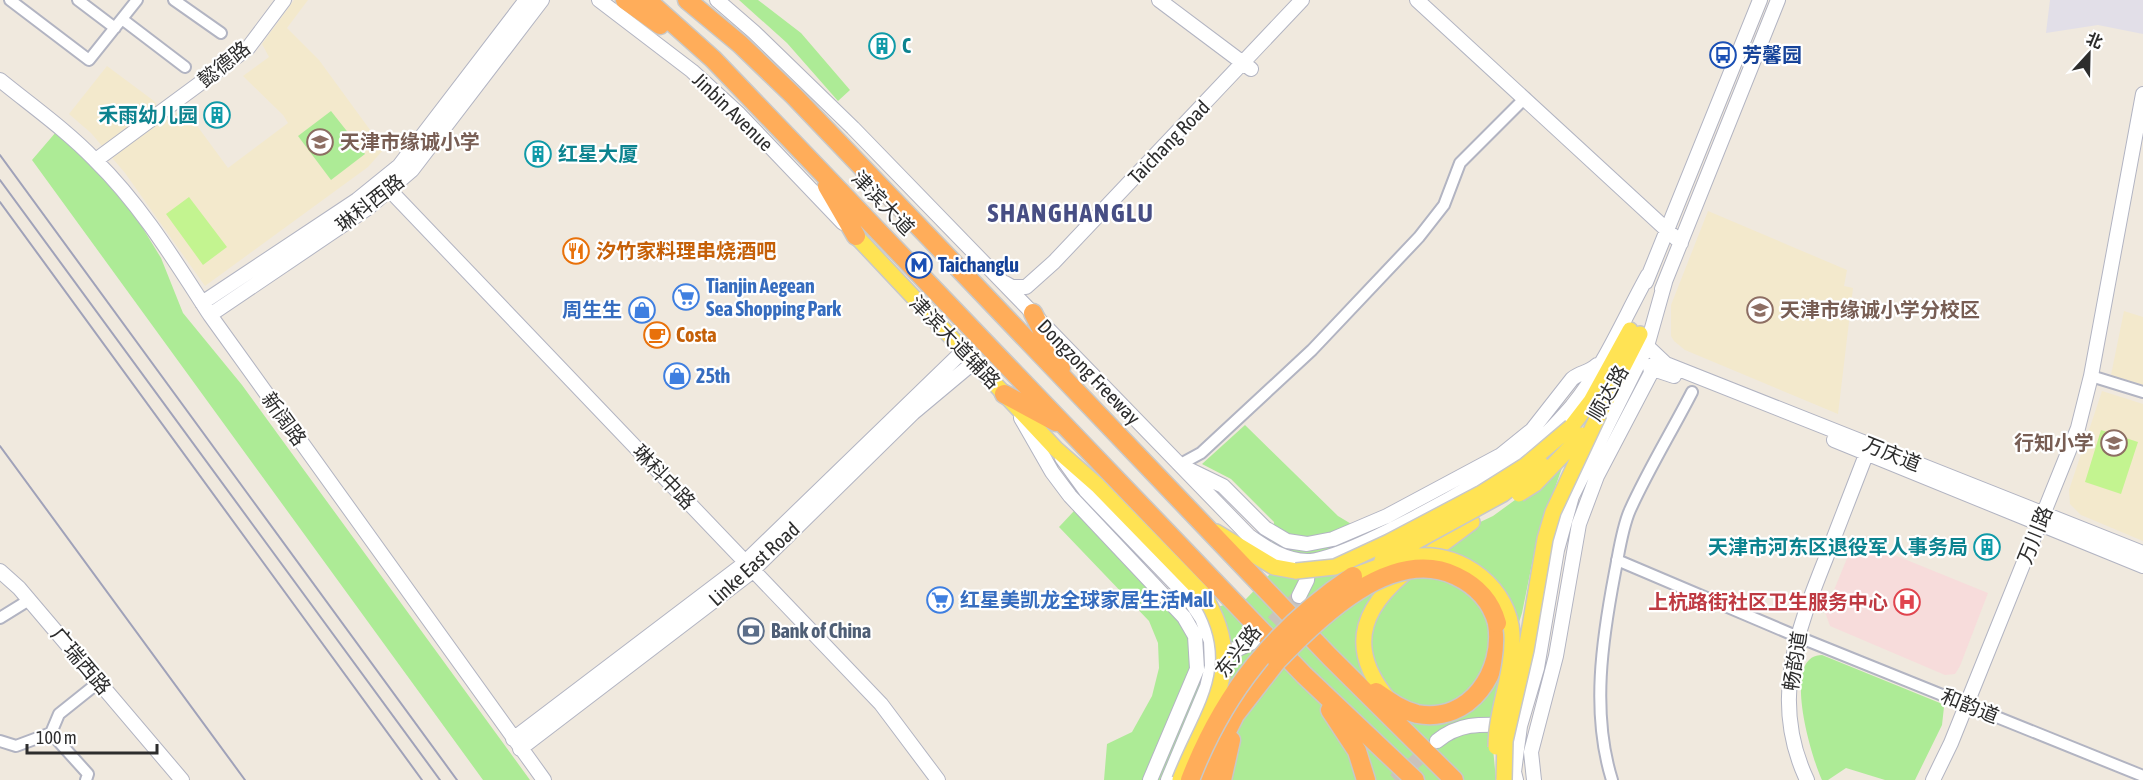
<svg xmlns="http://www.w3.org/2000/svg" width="2143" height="780" font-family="'Asap Condensed','Noto Sans SC',sans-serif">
<rect width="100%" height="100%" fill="#f0e9de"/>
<path fill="#e2dfe8" d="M2050,0H2143V34L2098,25L2046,33Z"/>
<path fill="#f3e9cc" d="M294,0H308L287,28L319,60L384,149L368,167L205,286L125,173L91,133L69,114L107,66L154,101L167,120L184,108L228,168L288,123L283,115L243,76L269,57L262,44Z
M1708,211L1847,270L1844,286L1853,288L1838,414L1685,350L1674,341L1671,336V305Z
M2124,311L2143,317V385L2111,375Z
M2102,391L2143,404V541L2081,515L2070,504L2069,490Z"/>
<path fill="#f7dcdb" d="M1855,539L1988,593L1960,666L1955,674L1945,675L1830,626L1825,612Z"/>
<path fill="#adeb96" d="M739,0H758L801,33L850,90L838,101L787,43Z
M331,111L365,154L331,180L298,136Z
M56,132L82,154L136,217L161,258L183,313L242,385L530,780H483L32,160Z
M1245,425L1338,516L1406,557L1493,516L1563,465L1537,539L1522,613L1493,705L1491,727L1496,780H1104L1107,744L1132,732L1152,696L1159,668L1158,643L1149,621L1059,527L1074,511L1177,618L1246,599L1270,574L1274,522L1231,479L1202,464Z
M1822,655L1940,703L1944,707L1942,725L1915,780H1885L1846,768L1828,780H1822C1812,759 1780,655 1822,655Z"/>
<path fill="#c3f490" d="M189,197L227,247L203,265L166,214Z
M2101,430L2138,442L2121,494L2085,482Z"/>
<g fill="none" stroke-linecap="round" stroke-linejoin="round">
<path stroke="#c9c3bb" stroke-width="14" stroke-dasharray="14 7" stroke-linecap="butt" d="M1258,637L1299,596
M1395,780L1431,747"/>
<g stroke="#b2b4c2" stroke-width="14">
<path id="street" d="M10,0L89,60L137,0
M78,0L115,28
M174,0L221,33
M122,19L185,67
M2091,376L2143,392
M1179,465L1201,453L1312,350L1419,237L1444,205L1460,163L1525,98
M1617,560L1796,636L2143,776
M0,618L29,600
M51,733L88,774L86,780
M0,741L16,746L51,733L59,714L99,682
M1612,780C1591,713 1602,640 1615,572C1619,552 1622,528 1630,510C1648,470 1672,431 1692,392"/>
</g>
<g stroke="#b2b4c2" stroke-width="16">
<path id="secondary" d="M599,0L692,71L739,114L843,223
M717,0L754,32L853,128L1249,536C1267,549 1285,560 1307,561C1344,561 1489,479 1524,454C1541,441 1558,422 1572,406C1604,367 1624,318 1648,275
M1159,0L1251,69
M1417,0L1681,243
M0,80C32,106 66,130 95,160C141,205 175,261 210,315L544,780
M96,160L248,48L284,0
M381,181L881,704L938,780
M1646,282L1760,0
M1005,283L1012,287H1026L1054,262L1302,0
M1662,289L1778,0
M202,303L357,200L399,166L526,0
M210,315L368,208L412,170L542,0
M1647,346L1666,364L2143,553
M1651,373L1656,370L1674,376
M1021,418L1052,472L1070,496L1184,617L1195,636L1197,669L1150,780
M1834,440L2143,566
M1062,458L1086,491L1188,597L1202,618L1211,641L1212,666L1207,687L1168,780
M1188,469L1223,486L1265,528L1287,541L1307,544L1333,539L1387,516L1501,455L1532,430L1572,379C1580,372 1589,373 1597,365
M0,571L19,588L182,780
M1299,596L1307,580L1309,561
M1214,651L1238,649L1253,642
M513,739L741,566L963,351
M1437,741C1459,723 1480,724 1508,725
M520,749L749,574L913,413L974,362
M1516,780L1514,772L1520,726L1537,668L1557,550L1572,496L1647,346L1665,282
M1534,780L1531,752L1556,656L1579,524L1597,476L1651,373L1650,366
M1807,780C1770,702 1796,633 1826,558C1840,521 1855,484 1869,447
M1933,780L1951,743L2078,428L2091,376L2143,94"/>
</g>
<g stroke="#c8c8c8" stroke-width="18">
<path id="primary" d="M856,236L1056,449L1097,485L1203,594
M1599,414L1640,334
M1571,427L1591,401L1630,330
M1216,532L1274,567L1296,571
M1389,700C1318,614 1413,569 1472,522"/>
</g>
<g stroke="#c8c8c8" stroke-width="21">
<path id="highway" d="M625,0L660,25
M647,0L713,59L1304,675L1415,780
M687,0L740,44L794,96L1330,657L1454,780
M827,186L856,236
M1033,313L1061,368
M1004,394L1056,422
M1376,692C1389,701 1401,710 1417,714C1470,724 1505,671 1497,623
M1330,710L1357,751L1366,780
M1203,780L1235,715L1277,661
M1222,780L1231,740"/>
</g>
<use href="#street" stroke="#fff" stroke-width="10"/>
<use href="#secondary" stroke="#fff" stroke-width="14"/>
<use href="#primary" stroke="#ffe354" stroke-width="15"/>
<use href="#highway" stroke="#ffad5a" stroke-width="18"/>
<path stroke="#a0a2b9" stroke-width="2" d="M0,155L457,780
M0,180L440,780
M0,202L422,780
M0,446L245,780"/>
<g stroke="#c8c8c8" stroke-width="18" stroke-linecap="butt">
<path id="primary-bridge" d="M1519,494L1535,484L1582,435
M1382,560L1503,494L1541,464
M1296,571L1335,567L1389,542L1480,494L1526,465L1571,427
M1353,576C1374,569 1396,558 1419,556C1463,552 1510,589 1512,634C1514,672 1496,709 1496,747
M1180,780C1207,711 1250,667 1203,594
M1504,780L1505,741L1526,650L1545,539L1553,512L1599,414"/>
</g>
<g stroke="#c8c8c8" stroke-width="21" stroke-linecap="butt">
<path id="highway-bridge" d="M1277,661C1318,618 1392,545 1456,576C1477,586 1491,601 1497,623
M1190,780C1224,692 1275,629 1353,576"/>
</g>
<use href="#primary-bridge" stroke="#ffe354" stroke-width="15"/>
<use href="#highway-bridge" stroke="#ffad5a" stroke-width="18"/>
</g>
<defs>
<g id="building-ring" transform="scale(1.35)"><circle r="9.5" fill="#fff" stroke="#0f9aa8" stroke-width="1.5"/><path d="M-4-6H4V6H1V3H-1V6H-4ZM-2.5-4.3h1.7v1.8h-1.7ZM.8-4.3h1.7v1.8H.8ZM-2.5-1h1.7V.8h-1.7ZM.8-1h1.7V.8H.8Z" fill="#0f9aa8"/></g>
<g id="bus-ring" transform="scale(1.35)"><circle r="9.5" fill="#fff" stroke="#1a4fb4" stroke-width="1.5"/><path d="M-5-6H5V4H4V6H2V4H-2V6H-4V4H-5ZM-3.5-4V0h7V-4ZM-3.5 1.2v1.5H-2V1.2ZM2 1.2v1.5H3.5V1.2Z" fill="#1a4fb4"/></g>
<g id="school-ring" transform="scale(1.35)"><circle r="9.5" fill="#fff" stroke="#8d6e63" stroke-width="1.5"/><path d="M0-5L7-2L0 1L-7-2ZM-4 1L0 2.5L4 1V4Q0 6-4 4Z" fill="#8d6e63"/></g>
<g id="restaurant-ring" transform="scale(1.35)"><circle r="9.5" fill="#fff" stroke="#e8710a" stroke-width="1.5"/><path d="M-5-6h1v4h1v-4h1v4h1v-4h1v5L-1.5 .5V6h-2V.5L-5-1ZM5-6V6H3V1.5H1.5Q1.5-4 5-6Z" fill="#e8710a"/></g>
<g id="metro-ring" transform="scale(1.35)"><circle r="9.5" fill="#fff" stroke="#1a4fb4" stroke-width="1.5"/><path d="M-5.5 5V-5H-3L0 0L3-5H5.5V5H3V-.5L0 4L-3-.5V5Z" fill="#1a4fb4"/></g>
<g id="supermarket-ring" transform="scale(1.35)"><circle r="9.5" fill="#fff" stroke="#3f7fe0" stroke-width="1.5"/><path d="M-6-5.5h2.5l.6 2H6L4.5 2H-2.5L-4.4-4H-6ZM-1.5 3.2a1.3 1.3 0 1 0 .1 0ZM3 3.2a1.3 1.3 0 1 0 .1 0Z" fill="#3f7fe0"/></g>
<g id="shop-ring" transform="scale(1.35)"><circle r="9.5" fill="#fff" stroke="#3f7fe0" stroke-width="1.5"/><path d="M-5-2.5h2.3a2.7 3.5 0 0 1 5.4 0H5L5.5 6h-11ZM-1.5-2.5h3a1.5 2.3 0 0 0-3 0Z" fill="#3f7fe0"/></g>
<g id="cafe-ring" transform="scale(1.35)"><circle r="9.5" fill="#fff" stroke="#e8710a" stroke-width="1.5"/><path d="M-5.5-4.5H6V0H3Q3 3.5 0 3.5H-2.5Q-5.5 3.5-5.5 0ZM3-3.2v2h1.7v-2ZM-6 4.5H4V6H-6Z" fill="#e8710a"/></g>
<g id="hospital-ring" transform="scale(1.35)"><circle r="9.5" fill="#fff" stroke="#e0444e" stroke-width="1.5"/><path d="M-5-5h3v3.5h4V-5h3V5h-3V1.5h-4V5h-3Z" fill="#e0444e"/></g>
<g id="bank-ring" transform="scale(1.35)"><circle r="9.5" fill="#fff" stroke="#5c6f8a" stroke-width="1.5"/><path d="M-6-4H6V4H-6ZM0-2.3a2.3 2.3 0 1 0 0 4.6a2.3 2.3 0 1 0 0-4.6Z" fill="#5c6f8a"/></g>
</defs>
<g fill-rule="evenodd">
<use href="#building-ring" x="882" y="46"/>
<use href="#bus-ring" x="1723" y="55"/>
<use href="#building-ring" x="217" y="115"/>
<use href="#school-ring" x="320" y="142"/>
<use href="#building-ring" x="538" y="154"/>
<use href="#restaurant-ring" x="576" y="251"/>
<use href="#metro-ring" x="919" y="265"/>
<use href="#supermarket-ring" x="686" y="297"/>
<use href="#shop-ring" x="642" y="310"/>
<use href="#school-ring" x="1760" y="310"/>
<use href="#cafe-ring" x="657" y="335"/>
<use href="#shop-ring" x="677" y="376"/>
<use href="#school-ring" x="2114" y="443"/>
<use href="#building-ring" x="1987" y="547"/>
<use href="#supermarket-ring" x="940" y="600"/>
<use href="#hospital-ring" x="1907" y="602"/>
<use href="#bank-ring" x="751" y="631"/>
</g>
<g text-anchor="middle" stroke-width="4.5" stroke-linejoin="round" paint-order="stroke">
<g font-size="20" font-weight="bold" fill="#0d838f" stroke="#fff" text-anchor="start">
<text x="902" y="53">C</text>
<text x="198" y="122" text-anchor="end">禾雨幼儿园</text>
<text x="558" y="161">红星大厦</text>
<text x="1968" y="554" text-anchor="end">天津市河东区退役军人事务局</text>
</g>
<g font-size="20" font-weight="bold" fill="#164399" stroke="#fff" text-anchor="start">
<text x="1742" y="62">芳馨园</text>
<text x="938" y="272">Taichanglu</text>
</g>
<g font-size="20" fill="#2d2d2d" stroke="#fff">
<text transform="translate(224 64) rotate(-39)" y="7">懿德路</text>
<text transform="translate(733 112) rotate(44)" y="7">Jinbin Avenue</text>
<text transform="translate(1169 142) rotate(-46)" y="7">Taichang Road</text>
<text transform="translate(370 203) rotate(-38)" y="7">琳科西路</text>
<text transform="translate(883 203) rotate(46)" y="7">津滨大道</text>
<text transform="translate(955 342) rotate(46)" y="7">津滨大道辅路</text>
<text transform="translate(1089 372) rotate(46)" y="7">Dongzong Freeway</text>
<text transform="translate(1608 393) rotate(-60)" y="7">顺达路</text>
<text transform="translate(284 419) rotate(54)" y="7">新阔路</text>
<text transform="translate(1892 454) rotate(22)" y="7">万庆道</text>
<text transform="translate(664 477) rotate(46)" y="7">琳科中路</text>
<text transform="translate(2035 535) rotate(-68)" y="7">万川路</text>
<text transform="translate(754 564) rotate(-42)" y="7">Linke East Road</text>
<text transform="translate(1238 651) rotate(-52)" y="7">东兴路</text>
<text transform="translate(81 661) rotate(50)" y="7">广瑞西路</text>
<text transform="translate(1795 661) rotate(-81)" y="7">畅韵道</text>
<text transform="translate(1970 706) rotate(22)" y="7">和韵道</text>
</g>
<g font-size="20" font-weight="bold" fill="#785e54" stroke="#fff" text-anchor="start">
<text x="340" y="149">天津市缘诚小学</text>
<text x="1780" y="317">天津市缘诚小学分校区</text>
<text x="2094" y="450" text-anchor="end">行知小学</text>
</g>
<g font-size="20" font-weight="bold" fill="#c56008" stroke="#fff" text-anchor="start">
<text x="596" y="258">汐竹家料理串烧酒吧</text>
<text x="676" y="342">Costa</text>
</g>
<g font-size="20" font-weight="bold" fill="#366cbe" stroke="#fff" text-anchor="start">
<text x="706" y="293">Tianjin Aegean<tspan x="706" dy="23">Sea Shopping Park</tspan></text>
<text x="622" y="317" text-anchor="end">周生生</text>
<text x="696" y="383">25th</text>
<text x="960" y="607">红星美凯龙全球家居生活Mall</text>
</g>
<g font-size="20" font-weight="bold" fill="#be3a42" stroke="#fff" text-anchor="end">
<text x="1888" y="609">上杭路街社区卫生服务中心</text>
</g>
<g font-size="20" font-weight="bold" fill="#4e5e75" stroke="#fff" text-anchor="start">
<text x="771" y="638">Bank of China</text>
</g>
<g font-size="26" font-weight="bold" letter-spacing="1.5" fill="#474e84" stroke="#fff">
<text x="1071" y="222">SHANGHANGLU</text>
</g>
</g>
<g transform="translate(2089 54) rotate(22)" stroke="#ffffff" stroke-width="4.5" paint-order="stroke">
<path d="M0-4.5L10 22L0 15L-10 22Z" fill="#2d2d2d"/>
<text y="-9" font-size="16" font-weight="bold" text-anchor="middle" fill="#2d2d2d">北</text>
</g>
<path d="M27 744v9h130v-9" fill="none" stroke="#2d2d2d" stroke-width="3"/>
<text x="36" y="744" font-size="18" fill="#2d2d2d" stroke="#ffffff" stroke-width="4.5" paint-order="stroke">100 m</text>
</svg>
